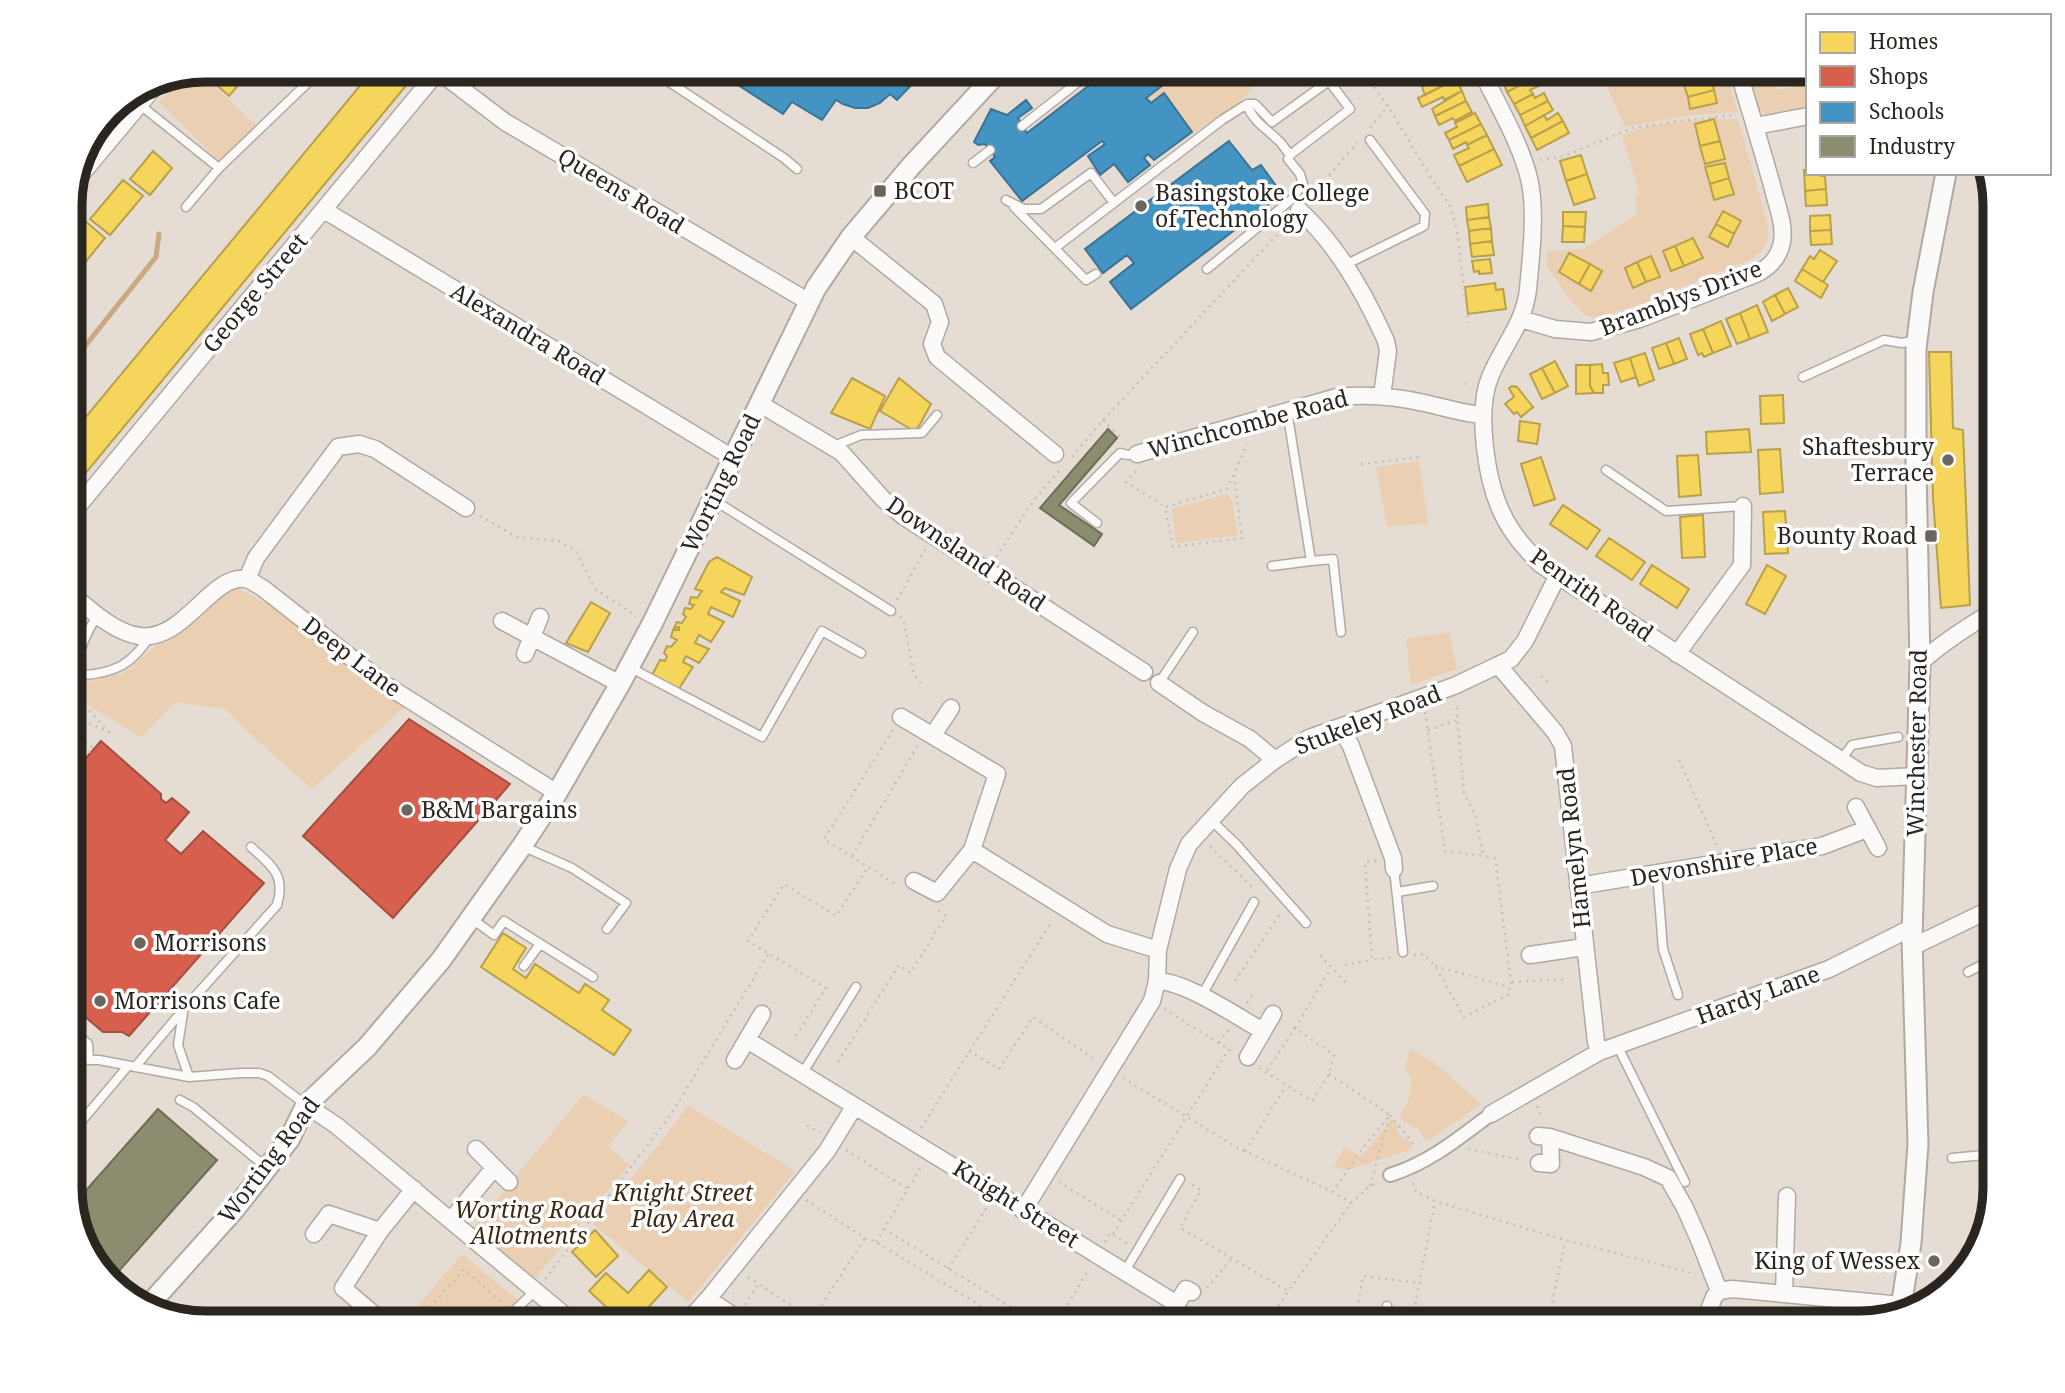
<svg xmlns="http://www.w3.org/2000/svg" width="2065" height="1393" font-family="'Noto Serif',serif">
<rect width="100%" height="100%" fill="#e5ddd4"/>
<path fill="#eacfb2" d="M1183,70H1246L1251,76L1258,71C1259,96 1215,118 1196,131L1192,132L1164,93L1151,103L1146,98Z
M1600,70H1725L1738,112L1685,116L1625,127Z
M1745,70H1777L1776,90L1808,84V109L1767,115L1759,110Z
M198,71L256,125L220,162L159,102L186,74Z
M1714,119H1738L1766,218C1770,238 1770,244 1754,258L1636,306L1594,318L1585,315L1572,302L1546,265L1547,251L1583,249L1637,214L1635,195H1640L1622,135C1649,123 1684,121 1714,119Z
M1419,461L1428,524L1387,526L1376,467Z
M1227,494L1232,501L1238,535L1176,543L1172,509Z
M235,587L278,609L407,705L312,789L251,735L226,709L175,702L141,738L87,704L78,685L94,680L122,674L157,645Z
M1449,633L1457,669L1411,685L1406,638Z
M1410,1049L1435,1063L1481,1104L1429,1140L1424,1139L1419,1130L1403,1121L1400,1114C1407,1106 1412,1091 1411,1080C1411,1078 1406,1070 1405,1069Z
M584,1094L628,1122L608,1146L629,1165L534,1280L473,1228Z
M688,1105L795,1171L688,1302L593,1224L661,1142Z
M1392,1118L1399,1126L1397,1130L1403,1139L1408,1140L1413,1146L1407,1151L1350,1169L1342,1170L1334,1166L1344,1147L1361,1157Z
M462,1254L546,1323H403Z"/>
<path fill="#f6d55c" stroke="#b9a04a" stroke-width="2" d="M205,70H251L229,96L202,72Z
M373,70H411L410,72L414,76L70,492V436Z
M1417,70H1447L1433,77L1431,74L1415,82L1411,73Z
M1447,70H1451L1456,79L1425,95L1422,87L1434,80L1433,77Z
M1496,70H1521L1502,80Z
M1521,70L1523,74L1531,70H1540L1542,74L1507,92L1502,80Z
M1679,70H1710V72L1682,79Z
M1536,77L1540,85L1530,90L1533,94L1514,104L1507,92Z
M1711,78L1714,90L1688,97L1684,85Z
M1456,79L1462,91L1444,100L1443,97L1422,107L1418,98Z
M1714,90L1717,103L1690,109L1688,97Z
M1462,91L1466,101L1435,116L1432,109Z
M1544,93L1548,101L1520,115L1514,104L1533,94L1535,98Z
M1466,101L1472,112L1455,121L1453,118L1439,125L1435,116Z
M1548,101L1553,110L1525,126L1520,115Z
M1475,113L1481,124L1449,140L1445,133L1457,127L1455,123Z
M1558,113L1563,121L1531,138L1525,126L1544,115L1547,120Z
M1714,119L1720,141L1700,146L1695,124Z
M1563,121L1569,133L1537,150L1531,138Z
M1481,124L1487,135L1467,145L1466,142L1453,149L1449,140Z
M1487,135L1494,149L1459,166L1454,155L1469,148L1467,145Z
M1720,141L1725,159L1705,164L1700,146Z
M1494,149L1502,165L1467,182L1459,166Z
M153,151L172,168L150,195L130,179Z
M1581,155L1587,174L1566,181L1560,161Z
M1725,163L1729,178L1710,184L1705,167Z
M1804,170H1808V173H1821V176H1825L1826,189L1805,191Z
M1587,174L1595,198L1574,205L1566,181Z
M1729,178L1734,194L1714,200L1710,184Z
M123,180L143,196L110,235L90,219Z
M1826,189L1827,205L1806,206L1805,191Z
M1488,204L1489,217L1467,220L1466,207Z
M1723,211L1741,221L1734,234L1716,224Z
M1563,212H1586L1585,227L1563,226Z
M76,213L105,238L70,281V220Z
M1830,215L1831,230L1810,231V216Z
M1489,217L1491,228L1469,231L1467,220Z
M1716,224L1734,234L1728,247L1709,237Z
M1563,226L1585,227L1584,242H1562Z
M1491,228L1492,241L1470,244L1469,231Z
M1831,230L1832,244L1811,245L1810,231Z
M1693,238L1703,258L1684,266L1675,246Z
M1492,241L1494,255L1472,257L1470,244Z
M1675,246L1684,266L1671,271L1663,251Z
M1820,250L1837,261L1823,282L1802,269L1810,256L1814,259Z
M1569,253L1590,264L1579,284L1559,272Z
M1651,256L1660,277L1646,282L1637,262Z
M1490,259L1492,273L1479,274V271L1474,272L1472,261Z
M1637,262L1646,282L1633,288L1625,268Z
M1590,264L1602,271L1591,291L1579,284Z
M1802,269L1828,285L1821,298L1795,281Z
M1495,283L1496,290L1503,289L1506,309L1468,314L1465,287Z
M1788,288L1798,307L1785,314L1775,295Z
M1775,295L1785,314L1772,321L1763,302Z
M1757,305L1768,332L1750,339L1740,313Z
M1740,313L1750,339L1737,344L1726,319Z
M1721,321L1731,346L1713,353L1703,329Z
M1703,329L1713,353L1704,357L1702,353L1698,355L1690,334Z
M1679,338L1687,359L1674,364L1666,343Z
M1666,343L1674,364L1659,369L1652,348Z
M1929,352H1951L1953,428L1963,430L1970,605L1941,608L1933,498Z
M1645,353L1654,380L1639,386L1630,358Z
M1630,358L1636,377L1621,382L1614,363Z
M1555,361L1568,386L1555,393L1542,368Z
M1602,364L1603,373H1608L1609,385H1603V393H1594L1590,386V365Z
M1576,365H1590V386L1594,393L1576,394Z
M1542,368L1555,393L1542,399L1530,374Z
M852,378L885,396L870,429L831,413Z
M899,378L931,404L919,426L914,431L880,411Z
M1512,386L1517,387L1533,407L1521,417L1517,412L1514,414L1505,404L1514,397L1509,388Z
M1783,395L1784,423L1761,424L1760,396Z
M1520,421L1540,424L1537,444L1518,441Z
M1749,429L1751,452L1707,454L1706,432Z
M1780,449L1783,492L1760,494L1758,450Z
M1698,455L1701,495L1679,497L1677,456Z
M1541,457L1555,499L1534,506L1521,464Z
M1563,505L1600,530L1587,549L1550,524Z
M1785,511L1788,553L1765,554L1763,512Z
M1703,515L1705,557L1682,558L1680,517Z
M1609,538L1645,562L1632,580L1596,556Z
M717,557L752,577L744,595L725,588L721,592L740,601L733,617L711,607L708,614L724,622L711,642L699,635L695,643L709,649L699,663L686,656L683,662L693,667L678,690L651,677L660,660L665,661L667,656L664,653L667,646L671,647L677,640L671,637L673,630H679V627L674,628L677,622L682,623L686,617L683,614L685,608L691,609L694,605L689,604L691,597L697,598L702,591L695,589L709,562Z
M1652,565L1689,589L1677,608L1640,584Z
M1767,565L1786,576L1765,614L1746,604Z
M591,602L610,613L588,652L566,643Z
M503,933L526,948L513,969L526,978L535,964L579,993L585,984L609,1000L602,1010L631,1030L614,1055L481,967Z
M595,1230L618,1256L596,1277L572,1252Z
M649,1270L667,1287L645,1311L641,1308L631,1318L621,1309L615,1315L589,1291L606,1273L628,1293Z"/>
<path fill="#d6604d" stroke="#a34e3f" stroke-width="2" d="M409,719L510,784L393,918L303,836Z
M101,741L161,794V799L166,803L172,798L189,812L165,840L181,854L203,831L264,883L129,1036L122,1032H103L70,1004V776Z"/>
<path fill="#4393c3" stroke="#3c7292" stroke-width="2" d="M740,70H926L897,100L890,94L880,103L868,108H855L843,104L836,100L822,120L792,102L783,114L735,83L743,72Z
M1109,70H1183L1146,98L1151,103L1164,93L1192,132L1154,160L1148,154L1144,158L1150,165L1128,182L1114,164L1100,175L1088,156L1105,144L1102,141L1022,201L990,161L995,157L985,144L978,145L974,142L991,109L1007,115L1026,100L1032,108L1018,118L1027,133Z
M1246,70H1296L1279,82L1271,72L1258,71L1251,76Z
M1229,141L1252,170L1261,165L1282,194L1131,309L1110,282L1134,263L1127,255L1103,273L1085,249Z"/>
<path fill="#8c8c6e" stroke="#6f6d56" stroke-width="2" d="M1108,429L1117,438L1059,505L1102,534L1094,546L1040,508Z
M158,1109L217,1160L111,1280L88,1255L73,1205Z"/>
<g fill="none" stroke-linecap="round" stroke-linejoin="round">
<path stroke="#cca880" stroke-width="5" d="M70,365L156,257L159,234"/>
<g stroke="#b0a9a2" stroke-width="11">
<path id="service" d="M651,70L784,158L797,169
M139,104L219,168L321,70
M1022,126L1082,79L1081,70
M973,163L990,150
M1006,200L1024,209H1041L1091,173L1114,203
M186,207L219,168
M1014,207L1086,280L1096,274
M1055,248L1222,120L1247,104H1255L1272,122L1329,81L1350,109L1290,155
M1345,265L1424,226L1425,214L1370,140
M1207,269L1292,199L1303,184L1300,174L1288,159L1290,155C1286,150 1283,145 1279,141C1267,129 1252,121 1247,104
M1803,377L1884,340L1902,343L1917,340
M1287,410L1311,561L1333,559L1341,632
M834,446L861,435L922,433L937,415
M1606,470L1666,511L1743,506
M712,499L891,611
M1097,523L1071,503L1120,453L1128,455L1137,454
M1272,566L1311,561
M98,615C86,632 80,647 76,667L84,675C116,673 133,663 150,636
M631,668L762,737L822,631L861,653
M1159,683L1193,632
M1841,760L1852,745L1898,737
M1211,820L1236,844L1306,923
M522,846L572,868L626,903L607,929
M1394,869L1403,952
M1657,873L1663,949L1678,995
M1397,892L1433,886
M471,918L494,935L504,921L593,977
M524,966L540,944
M1968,972L1995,958
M1201,997L1254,902
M183,1013L178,1045L189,1077
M75,1032L88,1044L89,1060H99L189,1077L241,1073H259L268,1076L306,1105
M1618,1047L1685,1182
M135,1067L183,1010L277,905C286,875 272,866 251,847
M802,1074L856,987
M180,1100L193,1107L267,1168
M70,1135L128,1066
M1952,1158L1995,1154
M1125,1271L1180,1179
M515,1323V1310L536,1290
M1383,1323L1387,1306"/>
</g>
<g stroke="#b0a9a2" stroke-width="16">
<path id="pedestrian" d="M1390,1175C1429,1163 1459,1138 1491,1114"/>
</g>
<g stroke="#b0a9a2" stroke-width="19">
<path id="minor" d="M441,70L450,80L505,122L809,302
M1481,70C1497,104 1523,147 1530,183C1536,212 1531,259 1528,289C1525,322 1502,347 1490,377C1476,411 1486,480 1502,513C1511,533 1525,548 1540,564L1861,773L1877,778L1917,776
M1756,126L1808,116
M79,177L161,79
M324,210L733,458
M1299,210C1338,245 1365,294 1386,341L1388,351L1382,396
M851,237L934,304L940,322L932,344L937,357L1055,454
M1521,319L1555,329L1591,332L1640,319L1756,274C1770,267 1779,258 1782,242C1785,225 1777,206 1773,189C1762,149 1750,110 1738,70
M760,404L841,452L883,499L903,516L1144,672
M1137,454L1337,397C1366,394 1395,396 1424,403C1444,407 1463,414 1483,415
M70,516L439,70
M247,579L256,558L338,447L359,444L375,449L466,508
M70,593C90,609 113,632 139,636C184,642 210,575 245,579C251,580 259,586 264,589L386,685L557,793
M502,621L620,684
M525,654L540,617
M1677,654L1742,565L1743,506
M1920,663C1943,642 1969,626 1995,610
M1499,666L1555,732L1563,746L1596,1042L1599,1052
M1159,683L1203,713L1250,739L1275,760
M901,717L997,774L972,850L1107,934L1158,950
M1341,728L1351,746L1393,858L1394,869
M933,735L951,708
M1856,807L1878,848
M914,881L937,893L972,850
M1578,886L1822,846L1867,829
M1912,947L1995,907
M1530,955L1584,947
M1157,981C1185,981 1238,1017 1263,1031
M747,1040L1177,1304
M1248,1057L1273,1014
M735,1060L762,1014
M306,1105L337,1126L574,1323
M1491,1114L1599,1052L1829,969L1913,927
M1538,1136L1550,1137L1644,1167L1668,1178L1685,1208L1700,1242L1719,1291
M476,1149L509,1182
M1539,1163L1551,1164L1550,1137
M1023,1211L1152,1001L1157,981L1158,950L1178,869L1189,844L1242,786L1275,760L1309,738L1454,686L1511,659L1525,641L1558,575
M451,1220L494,1168
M314,1234L329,1214L380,1231
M1784,1293L1787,1196
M708,1299L744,1323
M384,1323L343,1288L380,1231L414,1189
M686,1323L708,1299L827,1151L854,1107
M1165,1323L1186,1289L1192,1292
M1704,1323L1714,1297L1719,1291L1732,1289L1901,1305"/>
</g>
<g stroke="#b0a9a2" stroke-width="23">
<path id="tertiary" d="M148,1306L234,1210L289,1140L306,1105L367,1047L441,960L522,846L557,793L620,684L652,624L816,288L851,237L912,165L1000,70
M1900,1314L1911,1243L1918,1144L1912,938L1920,663L1916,468V349L1923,292L1946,173"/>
</g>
<path stroke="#c3bfbb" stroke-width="2.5" stroke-dasharray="2 5" stroke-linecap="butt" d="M1106,70L1107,72
M1362,70L1388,106L1430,176L1450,206L1457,230L1468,323
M1370,128L1388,106
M1540,160L1564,156L1633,128L1686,120L1736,115
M1311,197L1357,143
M1464,383L1466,389
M1103,420L1123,440
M1072,457L1103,420L1288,223
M1361,464L1421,457
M1136,471L1126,482L1164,506
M1234,475L1242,538L1173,547L1165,507L1227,489L1247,444
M480,516L517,537L559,541L576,551L595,589L637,616
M996,557L1034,500L1060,470
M897,600L926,548
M900,616L904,622L914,675L922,685
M1541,676L1550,684
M70,690L109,732L70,715
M1425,712L1445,851L1483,856L1476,817L1464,793L1456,702
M70,727L93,748L70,773
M893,730L824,839L897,885
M1428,730L1457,720
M1679,760L1717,846
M1210,846L1255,890
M852,856L918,745
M1376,861L1365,862L1372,960L1393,957
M1320,955L1347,984
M1414,955L1423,954L1435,966L1464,1017L1510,994L1509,987L1511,982L1495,858L1483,856
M1345,965L1372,960
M1435,966L1509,987
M1235,981L1280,914
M1512,982L1568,979
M1247,1003L1253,994
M1164,1009L1233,1052
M1295,1028L1331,968
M796,1036L826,988L748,941L784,884L836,916L868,867
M1219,1043L1229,1029
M969,1051L999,1069L1033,1017L1097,1061
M838,1062L899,965L910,973L946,916L935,909
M1259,1068L1312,1101L1329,1074L1334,1055L1295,1028L1266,1073
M1329,1074L1390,1115L1359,1153L1333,1192
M1123,1078L1238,1148L1333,1192L1351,1203
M1537,1106L1543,1119
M1390,1115L1416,1147
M807,1125L820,1133
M921,1128L1052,921
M1468,1149L1523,1160
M846,1150L908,1189
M1245,1151L1286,1086
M1059,1182L1122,1221
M1413,1183L1416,1192L1435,1201L1565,1240L1696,1274
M1192,1185L1201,1190L1180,1228L1288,1291
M1370,1186L1389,1118
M806,1200L865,1238L876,1242L1009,1323
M884,1229L1037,1323
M1113,1234L1229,1049
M876,1242L921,1167
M1105,1242L1110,1233L1128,1244
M948,1269L987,1207
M748,1277L812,1319
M545,1279L670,1116L769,953
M1207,1288L1232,1258
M1922,1297L1931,1299
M745,1305L758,1284
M1400,1309L1414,1311L1435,1201
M1191,1314L1206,1323
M416,1323L464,1269L504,1305
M810,1323L865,1238
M917,1323L922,1315L935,1323
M978,1323L986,1309
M1057,1323L1089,1269
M1128,1323L1134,1313
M1266,1323L1351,1203L1370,1186L1378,1182
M1355,1323L1363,1276L1419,1283
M1548,1323L1565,1241"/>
<use href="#service" stroke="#fbfaf9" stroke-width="8"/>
<use href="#pedestrian" stroke="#fbfaf9" stroke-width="12"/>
<use href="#minor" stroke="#fbfaf9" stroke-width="16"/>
<use href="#tertiary" stroke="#fbfaf9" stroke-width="19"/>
</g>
<g fill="#6c655e" stroke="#fff" stroke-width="2.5">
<rect x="873" y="184" width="14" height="14" rx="3.5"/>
<circle cx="1141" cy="206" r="7"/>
<circle cx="1948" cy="460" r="7"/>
<rect x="1924" y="529" width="14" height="14" rx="3.5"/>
<circle cx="407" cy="810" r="7"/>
<circle cx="140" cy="943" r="7"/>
<circle cx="100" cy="1001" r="7"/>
<circle cx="1934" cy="1261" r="7"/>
</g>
<g text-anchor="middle" stroke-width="7" stroke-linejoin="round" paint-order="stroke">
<g font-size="23" fill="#2b251f" stroke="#fff">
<text transform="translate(621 191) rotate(31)" y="8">Queens Road</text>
<text transform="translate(255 293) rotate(-50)" y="8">George Street</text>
<text transform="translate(1681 298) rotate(-21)" y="8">Bramblys Drive</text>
<text transform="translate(528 334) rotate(31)" y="8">Alexandra Road</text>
<text transform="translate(1248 424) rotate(-15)" y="8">Winchcombe Road</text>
<text transform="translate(721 483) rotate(-64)" y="8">Worting Road</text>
<text transform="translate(966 554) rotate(34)" y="8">Downsland Road</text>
<text transform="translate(1592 595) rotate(35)" y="8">Penrith Road</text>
<text transform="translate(352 657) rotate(37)" y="8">Deep Lane</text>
<text transform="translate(1368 720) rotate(-21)" y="8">Stukeley Road</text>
<text transform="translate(1917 743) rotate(-89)" y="8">Winchester Road</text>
<text transform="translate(1574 848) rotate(-96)" y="8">Hamelyn Road</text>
<text transform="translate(1724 862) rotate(-10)" y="8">Devonshire Place</text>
<text transform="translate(1758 995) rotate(-20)" y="8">Hardy Lane</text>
<text transform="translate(269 1160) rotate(-53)" y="8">Worting Road</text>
<text transform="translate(1016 1204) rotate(32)" y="8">Knight Street</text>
</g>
<g font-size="23" fill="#2b251f" stroke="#fff" text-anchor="start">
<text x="894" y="199">BCOT</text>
<text x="1155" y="201">Basingstoke College<tspan x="1155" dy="26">of Technology</tspan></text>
<text x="1934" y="455" text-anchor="end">Shaftesbury<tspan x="1934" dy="26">Terrace</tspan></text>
<text x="1917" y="544" text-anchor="end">Bounty Road</text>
<text x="421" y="818">B&amp;M Bargains</text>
<text x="154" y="951">Morrisons</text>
<text x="114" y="1009">Morrisons Cafe</text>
<text x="1920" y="1269" text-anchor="end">King of Wessex</text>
</g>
<g font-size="23" font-style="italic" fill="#3c2810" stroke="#fff">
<text x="683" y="1201">Knight Street<tspan x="683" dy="26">Play Area</tspan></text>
<text x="529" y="1218">Worting Road<tspan x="529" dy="26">Allotments</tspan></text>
</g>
</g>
<path d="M0 0H2065V1393H0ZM205 82H1860A123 123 0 0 1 1983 205V1188A123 123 0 0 1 1860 1311H205A123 123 0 0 1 82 1188V205A123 123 0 0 1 205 82Z" fill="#fff" fill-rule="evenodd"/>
<path fill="none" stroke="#2b251f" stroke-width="9" d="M205 82H1860A123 123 0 0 1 1983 205V1188A123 123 0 0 1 1860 1311H205A123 123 0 0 1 82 1188V205A123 123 0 0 1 205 82Z"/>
<rect x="1806" y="14" width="245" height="161" fill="#ffffff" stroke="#aaa8a5" stroke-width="2"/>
<rect x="1820" y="32" width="35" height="21" fill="#f6d55c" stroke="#aaa8a5" stroke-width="2"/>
<text x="1869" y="49" font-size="21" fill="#2b251f">Homes</text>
<rect x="1820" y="66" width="35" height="21" fill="#d6604d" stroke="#aaa8a5" stroke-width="2"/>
<text x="1869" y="84" font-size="21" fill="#2b251f">Shops</text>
<rect x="1820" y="102" width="35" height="21" fill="#4393c3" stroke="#aaa8a5" stroke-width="2"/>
<text x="1869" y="119" font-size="21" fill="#2b251f">Schools</text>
<rect x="1820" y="136" width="35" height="21" fill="#8c8c6e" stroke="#aaa8a5" stroke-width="2"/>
<text x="1869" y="154" font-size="21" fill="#2b251f">Industry</text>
</svg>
